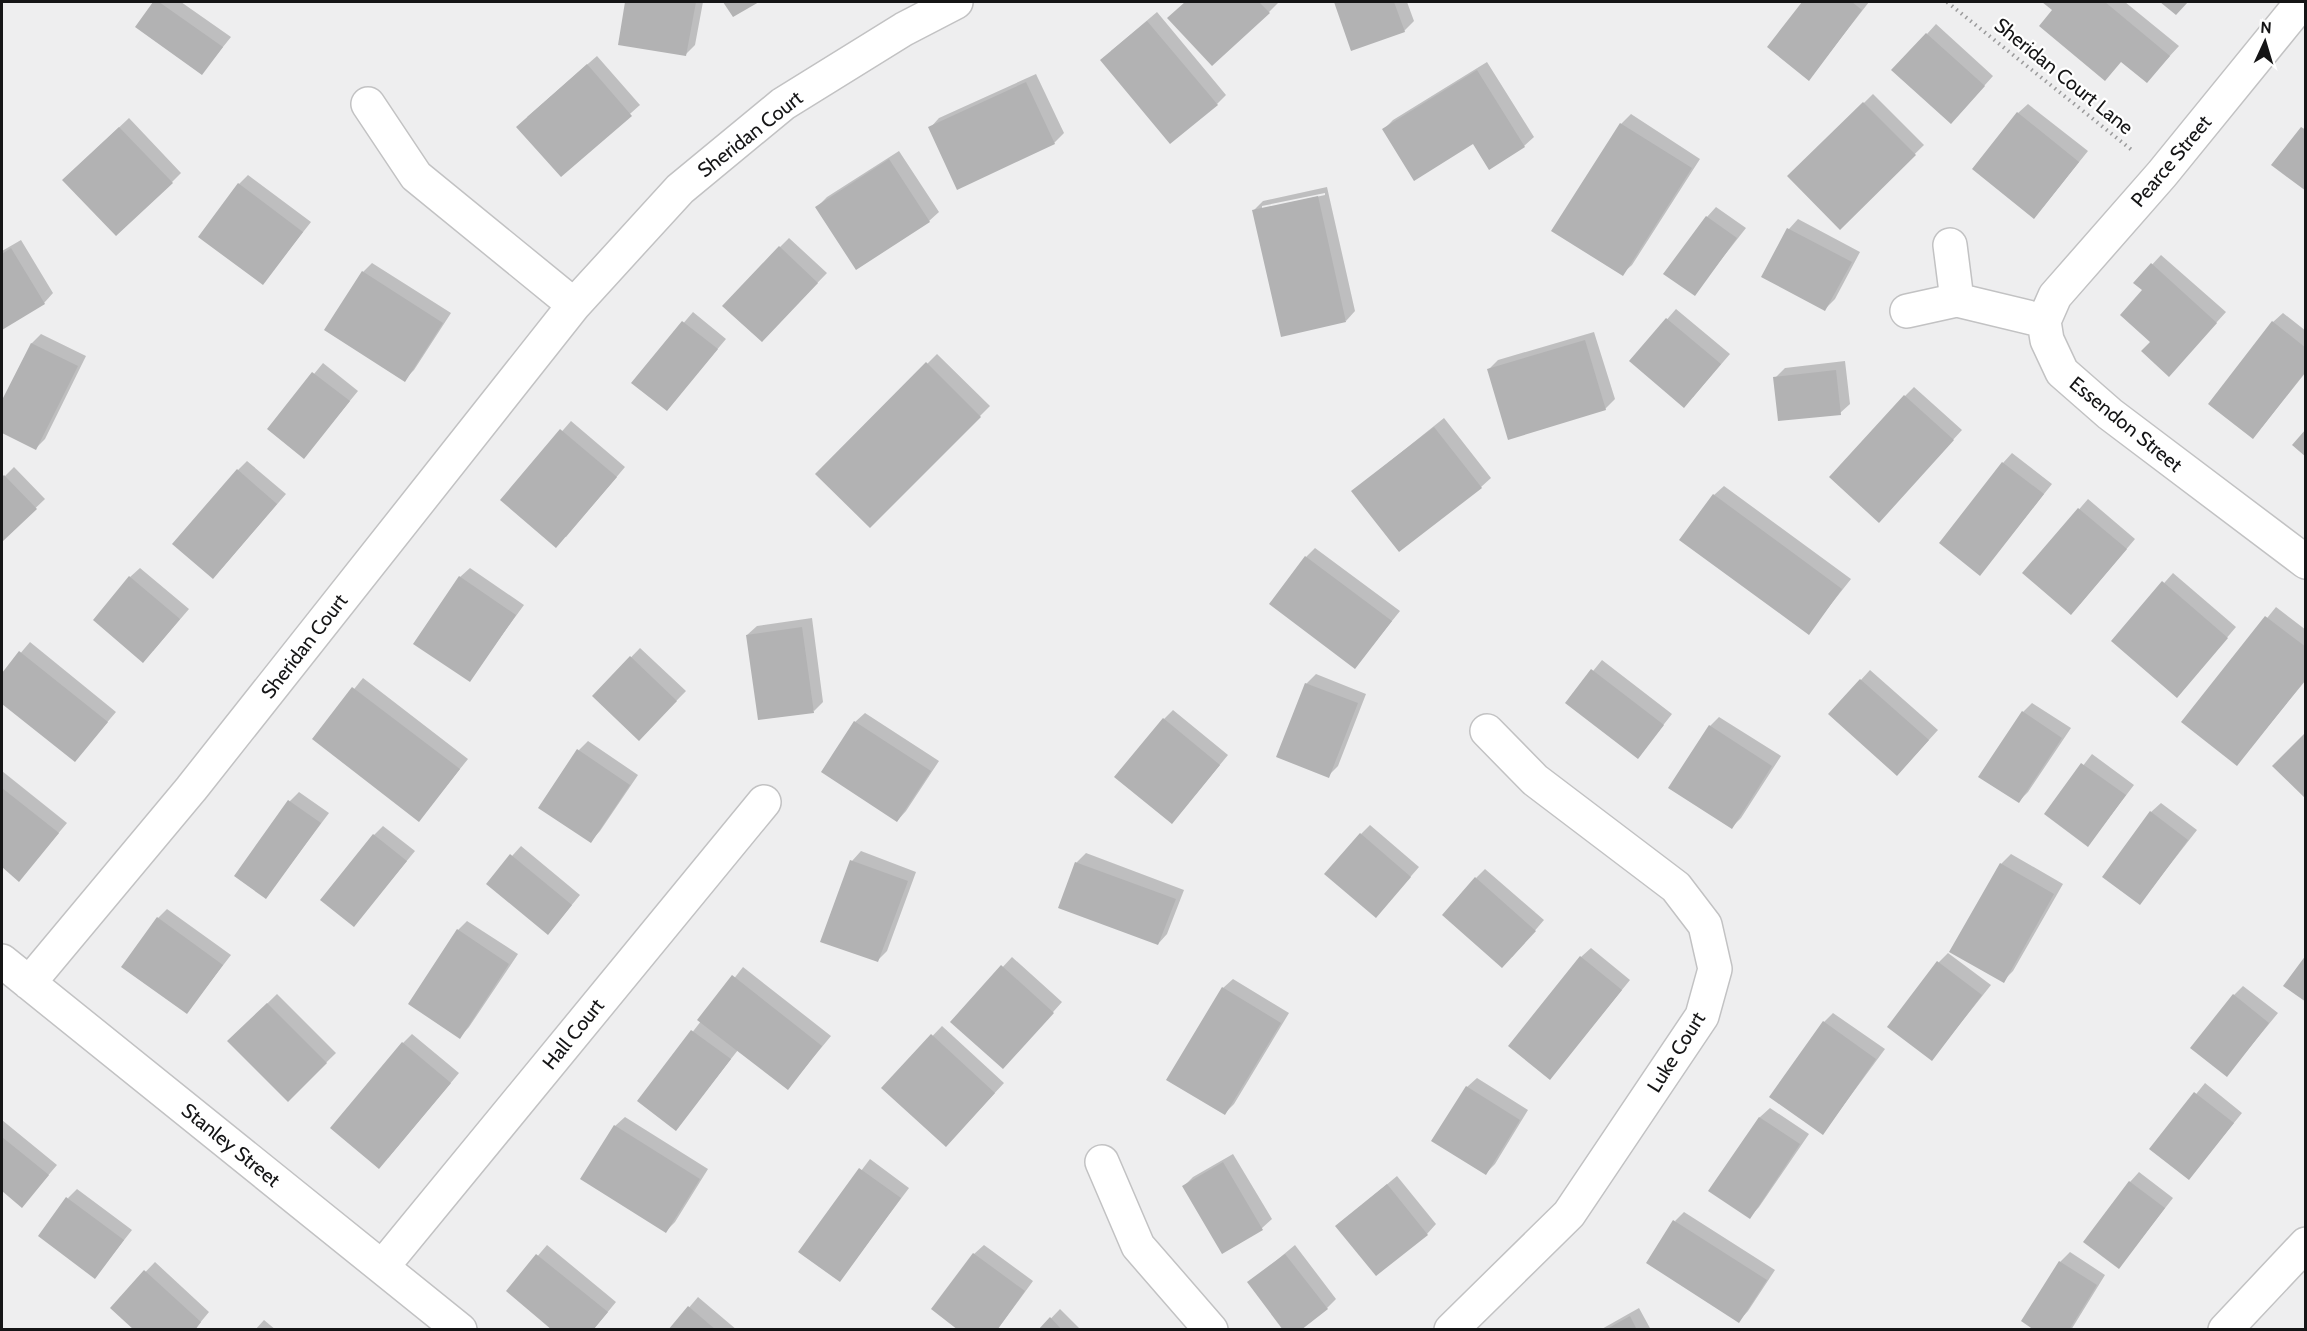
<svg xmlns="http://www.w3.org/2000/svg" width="2307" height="1331" font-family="Cabin,sans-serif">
<rect width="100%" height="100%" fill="#eeeeef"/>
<path fill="#0003" fill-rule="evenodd" d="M155,2H181L231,37L202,73L137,26Z
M627,2H703L695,45L685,55L619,43Z
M1187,2H1277L1278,3L1269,12L1179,9Z
M1335,2H1407L1414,21L1404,31L1352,49Z
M1803,2H1869L1809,79L1769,47Z
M2044,2H2125L2179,46L2156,71Z
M1157,12L1226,95L1217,104L1111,51Z
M1936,24L1993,76L1960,113L1927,34Z
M597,56L640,105L561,175L527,117Z
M1487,62L1534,137L1524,146L1474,142L1384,129L1393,120Z
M1036,74L1064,133L1054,143L930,128L939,118Z
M1873,94L1924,145L1840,227L1790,176Z
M2028,104L2088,151L2043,207L2018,113Z
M1631,114L1700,159L1632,265L1622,274L1621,124Z
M129,118L181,173L172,182L74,170Z
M899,151L939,212L929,221L817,207L827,197Z
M248,175L311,222L263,283L239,184Z
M1327,187L1355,311L1346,321L1253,211L1263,201ZM1325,193V195L1262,209V206Z
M1716,207L1746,228L1694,294L1707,217Z
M1798,219L1860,252L1835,299L1825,309L1763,276L1789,229Z
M789,238L827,273L762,340L780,247Z
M21,240L53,293L44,303L2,328V251Z
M2161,255L2226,312L2178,365L2152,342L2144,290L2135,283Z
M372,263L451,313L414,370L404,380L363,272Z
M1676,309L1730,354L1693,397L1631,361Z
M693,312L726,339L667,409L633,382Z
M2283,313L2306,331V372L2262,427L2273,322Z
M1594,332L1615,399L1605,409L1488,370L1498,360Z
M41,334L86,356L45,439L36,448L2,431V404L32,343Z
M937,354L990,406L870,526L817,474Z
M1845,361L1850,404L1840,413L1775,378L1785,368Z
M323,363L358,391L304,457L269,429Z
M1914,387L1962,430L1888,511L1905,396Z
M1444,418L1491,478L1481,487L1353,491Z
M571,421L625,467L566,537L502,500Z
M2012,453L2052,484L1980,574L2003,463Z
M247,461L286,494L222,568L238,470Z
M14,467L45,499L2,540V479Z
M1724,486L1851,579L1808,633L1714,495Z
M2088,499L2135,539L2080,604L2024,573Z
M1315,548L1400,611L1355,667L1306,557Z
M140,568L189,609L153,651L130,577Z
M470,568L524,605L469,680L460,577Z
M2173,573L2236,627L2186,686L2113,641Z
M2276,607L2306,630V680L2237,764L2183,722Z
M812,618L823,702L814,711L747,635L757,626Z
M30,642L116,712L75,760L2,702V675Z
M640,648L686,691L639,739L594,696Z
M1602,660L1672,714L1638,757L1567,703Z
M1870,670L1938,730L1907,764L1830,714Z
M1316,674L1366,694L1338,766L1328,776L1306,684Z
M363,678L468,759L419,820L314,739Z
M2032,703L2071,728L2028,792L2019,801L2023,712Z
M1173,710L1228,755L1181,812L1164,719Z
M865,713L939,761L906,811L897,821L855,722Z
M1719,717L1781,756L1741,818L1732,827L1710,726Z
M588,741L638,775L600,831L591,841L579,750Z
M2092,754L2134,785L2088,845L2046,814Z
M2,771L67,823L19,880L2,866Z
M299,792L329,813L266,897L290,801Z
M2161,803L2197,830L2140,903L2151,812Z
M1370,825L1419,867L1385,906L1361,834Z
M383,826L415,851L354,925L374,835Z
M521,846L580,895L557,923L488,883Z
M861,851L916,872L887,951L877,961L822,941L852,861Z
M1086,853L1184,890L1167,934L1158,944L1076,863Z
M2011,854L2063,884L2013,971L2003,981L2001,864Z
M1485,869L1544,920L1512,957L1476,878Z
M167,909L231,955L187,1012L158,918Z
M467,921L518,954L469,1027L460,1037L458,930Z
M1591,948L1630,980L1550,1078L1581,957Z
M1948,953L1991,985L1932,1059L1939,962Z
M1012,957L1062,1002L1012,1058L952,1022Z
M743,967L831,1036L788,1088L738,1050L676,1129L639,1101Z
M1233,979L1289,1013L1234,1104L1225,1113L1223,988Z
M2243,986L2278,1013L2227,1075L2234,995Z
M277,994L336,1053L288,1100L229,1041Z
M1833,1013L1885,1049L1823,1133L1824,1022Z
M942,1026L1004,1083L955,1136L883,1088Z
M412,1034L459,1073L388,1158L403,1043Z
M1477,1078L1528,1110L1495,1164L1486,1173L1467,1087Z
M2205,1083L2242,1113L2189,1178L2152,1149Z
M1770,1108L1809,1134L1759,1207L1750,1217L1710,1191L1760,1117Z
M625,1117L708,1169L675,1222L666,1231L615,1126Z
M2,1120L57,1165L22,1206L2,1189Z
M1233,1154L1272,1219L1262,1228L1223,1252L1184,1186L1193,1177Z
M870,1159L909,1188L840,1280L800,1252Z
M2139,1172L2173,1198L2119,1267L2130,1182Z
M1397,1176L1436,1224L1427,1234L1337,1226Z
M77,1189L132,1230L95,1277L68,1198Z
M1684,1212L1775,1270L1748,1311L1739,1321L1675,1221Z
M547,1245L616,1302L593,1330L508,1291Z
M984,1245L1033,1281L997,1330H961L974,1254Z
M1295,1245L1336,1299L1327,1308L1249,1283Z
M2070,1252L2105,1275L2071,1330H2037L2060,1262Z
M155,1262L209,1312L194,1330L112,1307Z
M698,1297L737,1330H670Z
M1639,1308L1651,1330H1600Z
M1060,1309L1081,1330H1040Z
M264,1320L276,1330H255Z"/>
<path fill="#b2b2b3" d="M153,2H159L223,47L202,75L135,27Z
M625,2H696L686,56L618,45Z
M723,2H759L733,17Z
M1185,2H1259L1270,13L1212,66L1167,18Z
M1334,2H1394L1405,32L1351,51Z
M1802,2H1852L1862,10L1809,81L1767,47Z
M2042,2H2105L2170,56L2147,83L2121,62L2105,81L2039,26L2052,10Z
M2160,2H2188L2176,15Z
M1147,21L1218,105L1170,144L1100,60Z
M1926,33L1985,86L1951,124L1891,70Z
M587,64L632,116L561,177L516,127Z
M1477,70L1525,147L1489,170L1473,144L1414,181L1382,129Z
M1026,82L1055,144L957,190L928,127Z
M1863,102L1916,155L1840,230L1787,176Z
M2017,112L2079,162L2034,219L1972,169Z
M1620,123L1692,168L1623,276L1551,231Z
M119,127L173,183L116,236L62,180Z
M2301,127L2306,130V191L2271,165Z
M889,159L930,222L856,270L815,207Z
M238,183L303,232L263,285L198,237Z
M1318,196L1346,322L1281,337L1252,210Z
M1706,216L1737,238L1695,296L1663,274Z
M1787,228L1852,262L1825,311L1761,277Z
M779,246L818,283L762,342L722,306Z
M11,248L45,304L2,330V254Z
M2151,263L2217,323L2169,377L2141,351L2150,342L2120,315L2142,290L2133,283Z
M362,271L443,323L405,382L324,330Z
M1666,318L1721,364L1684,408L1629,361Z
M682,321L718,349L667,411L631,383Z
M2272,321L2306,348V371L2253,439L2208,404Z
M1585,340L1606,410L1508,440L1487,369Z
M31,343L78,366L36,450L2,433V400Z
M926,362L981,417L870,528L815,474Z
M1836,370L1841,415L1778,421L1773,377Z
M312,372L350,401L304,459L267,429Z
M1904,395L1954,440L1879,523L1829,477Z
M1434,427L1482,488L1399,552L1351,491Z
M560,429L617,477L556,548L500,500Z
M2306,429V457L2292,445Z
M2002,462L2044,494L1980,576L1939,543Z
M237,469L277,504L213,579L172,544Z
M4,475L37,509L2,542V477Z
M1713,494L1842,589L1809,635L1679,540Z
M2078,508L2127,549L2071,615L2022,573Z
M1305,556L1392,621L1355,669L1269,604Z
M129,576L180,619L143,663L93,620Z
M459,576L516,615L470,682L413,644Z
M2162,581L2228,638L2177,698L2111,641Z
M2265,616L2306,647V679L2237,766L2181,722Z
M802,627L814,713L758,720L746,635Z
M19,651L108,722L75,762L2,704V673Z
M630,656L677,701L639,741L592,696Z
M1591,669L1664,725L1638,759L1565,703Z
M1860,679L1929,740L1897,776L1828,714Z
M1305,683L1358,703L1329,778L1276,757Z
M352,687L460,769L419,822L312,739Z
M2022,711L2062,738L2019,803L1978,777Z
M1163,718L1220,765L1172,824L1114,777Z
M854,721L931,771L897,822L821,772Z
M1709,725L1772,766L1732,829L1668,788Z
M2306,732V799L2272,766Z
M577,749L630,785L591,843L538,808Z
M2081,763L2126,795L2088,847L2044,814Z
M2,788L59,833L19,882L2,867Z
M288,800L321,823L266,899L234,876Z
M2150,811L2188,840L2140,905L2102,877Z
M1360,833L1411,877L1376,918L1324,874Z
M373,834L407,861L354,927L320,900Z
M510,854L572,905L548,935L486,884Z
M850,860L908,881L878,962L820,942Z
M1075,862L1176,899L1158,945L1058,908Z
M2000,863L2054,894L2004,983L1949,952Z
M1475,877L1536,931L1502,968L1442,915Z
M157,917L223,965L187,1014L121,967Z
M457,929L509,964L460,1039L408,1004Z
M2306,955V1002L2283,986Z
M1580,956L1622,990L1550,1080L1508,1046Z
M1937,961L1982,995L1932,1061L1887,1027Z
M1001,965L1054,1013L1003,1069L950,1022Z
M732,975L822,1046L788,1090L697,1020Z
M1222,987L1281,1023L1225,1115L1166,1080Z
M2233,994L2269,1023L2227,1077L2190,1048Z
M267,1003L327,1063L288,1102L227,1041Z
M1823,1021L1876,1059L1823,1135L1769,1097Z
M691,1030L731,1059L676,1131L637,1101Z
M931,1034L995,1093L946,1147L881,1088Z
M402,1042L451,1083L379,1169L330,1128Z
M1466,1086L1520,1120L1486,1175L1431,1141Z
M2194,1092L2234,1123L2189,1180L2149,1149Z
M1759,1117L1800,1144L1750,1219L1708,1191Z
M614,1125L700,1179L666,1233L580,1179Z
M2,1137L49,1175L22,1208L2,1191Z
M1223,1162L1263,1230L1222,1254L1182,1186Z
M859,1168L901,1198L840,1282L798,1252Z
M2129,1181L2165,1208L2119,1269L2083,1242Z
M1387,1184L1428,1235L1376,1276L1335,1226Z
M66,1197L124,1240L95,1279L38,1236Z
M1673,1220L1767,1280L1739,1323L1646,1263Z
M973,1253L1025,1291L997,1330H958L931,1309Z
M536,1254L608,1312L593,1330H552L506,1291Z
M1285,1254L1328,1309L1301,1330H1283L1247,1282Z
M2059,1261L2097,1285L2069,1330H2034L2021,1321Z
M144,1270L201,1322L195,1330H134L110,1308Z
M688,1306L716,1330H668Z
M1630,1316L1637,1330H1605Z
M1050,1317L1062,1330H1038Z"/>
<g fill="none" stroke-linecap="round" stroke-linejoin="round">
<g stroke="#c2c2c3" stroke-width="36">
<path id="street" d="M368,104L416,176L574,305
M1950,245L1957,300
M1907,311L1957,300L2044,321L2047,340L2062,372L2110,414L2306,562
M2044,321L2055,296L2162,174L2302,2
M2,961L460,1330
M29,983L191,789L574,305L680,189L783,104L904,29L956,2
M1102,1162L1138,1246L1211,1330
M383,1266L764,802
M1451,1330L1569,1214L1702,1016L1715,969L1705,925L1676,887L1535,780L1487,731
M2225,1330L2306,1244"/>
</g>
<path stroke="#9b9b9c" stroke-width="4" stroke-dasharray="1.5 4.5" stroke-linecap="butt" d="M1947,2L2133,151"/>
<use href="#street" stroke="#fff" stroke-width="33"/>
</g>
<g text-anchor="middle" stroke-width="4.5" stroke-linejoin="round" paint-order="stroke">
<g font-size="20" fill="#151516" stroke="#fff">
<text transform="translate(2064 76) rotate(39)" y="7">Sheridan Court Lane</text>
<text transform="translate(750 134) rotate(-38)" y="7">Sheridan Court</text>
<text transform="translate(2171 161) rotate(-50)" y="7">Pearce Street</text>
<text transform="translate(2126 424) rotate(39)" y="7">Essendon Street</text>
<text transform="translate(304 646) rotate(-52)" y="7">Sheridan Court</text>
<text transform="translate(573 1034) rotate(-51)" y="7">Hall Court</text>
<text transform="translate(1676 1052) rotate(-58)" y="7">Luke Court</text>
<text transform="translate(231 1145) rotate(39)" y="7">Stanley Street</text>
</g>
</g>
<rect width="2307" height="1331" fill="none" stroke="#151516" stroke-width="6"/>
<g transform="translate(2265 42) rotate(4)" stroke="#ffffff" stroke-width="4.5" paint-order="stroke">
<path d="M0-4.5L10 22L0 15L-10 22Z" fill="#151516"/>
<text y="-9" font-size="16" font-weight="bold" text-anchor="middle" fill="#151516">N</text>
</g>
</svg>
